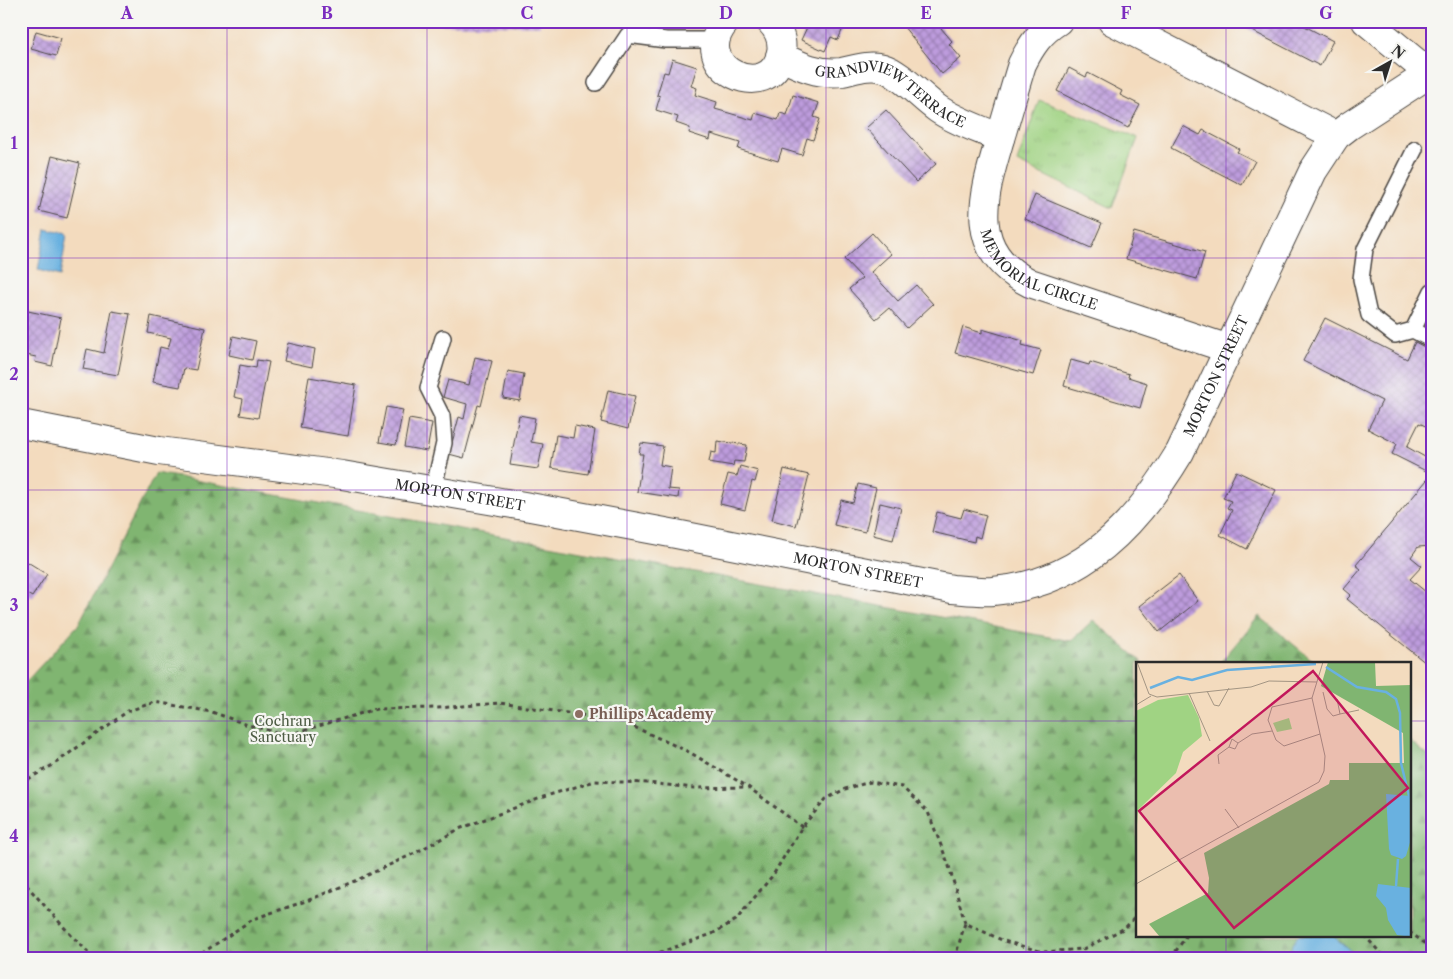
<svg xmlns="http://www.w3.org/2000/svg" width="1453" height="979" font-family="'Libre Caslon Text',serif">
<defs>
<pattern id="forest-firs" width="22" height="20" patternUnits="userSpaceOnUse" patternTransform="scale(1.25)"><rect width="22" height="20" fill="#80b571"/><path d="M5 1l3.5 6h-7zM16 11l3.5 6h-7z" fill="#69935d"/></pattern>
<pattern id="park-tufts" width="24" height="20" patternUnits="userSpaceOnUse" patternTransform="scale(1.25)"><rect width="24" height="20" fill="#a0d383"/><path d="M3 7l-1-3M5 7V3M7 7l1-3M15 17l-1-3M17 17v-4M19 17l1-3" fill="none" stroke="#8ab571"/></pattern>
<pattern id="building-cross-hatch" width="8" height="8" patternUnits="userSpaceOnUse" patternTransform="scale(1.25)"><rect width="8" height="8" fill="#bd9bdd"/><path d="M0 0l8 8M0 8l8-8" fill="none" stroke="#9a7fb3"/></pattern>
</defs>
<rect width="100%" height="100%" fill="#f6f6f2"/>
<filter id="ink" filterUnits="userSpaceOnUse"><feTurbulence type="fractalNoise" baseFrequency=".02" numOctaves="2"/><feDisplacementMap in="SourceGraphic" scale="10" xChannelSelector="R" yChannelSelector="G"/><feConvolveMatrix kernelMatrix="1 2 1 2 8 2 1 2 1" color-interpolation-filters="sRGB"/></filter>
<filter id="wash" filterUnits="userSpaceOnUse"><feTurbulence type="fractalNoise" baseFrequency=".0096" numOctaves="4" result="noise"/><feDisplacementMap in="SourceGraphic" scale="20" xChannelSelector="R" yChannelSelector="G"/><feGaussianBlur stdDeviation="1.12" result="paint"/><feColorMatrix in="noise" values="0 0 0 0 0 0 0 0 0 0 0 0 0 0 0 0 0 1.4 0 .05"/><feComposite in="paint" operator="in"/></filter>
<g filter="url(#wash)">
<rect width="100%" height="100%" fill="#f3dbbe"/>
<path fill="url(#forest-firs)" stroke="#56704e" d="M156,473L1071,641L1093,620L1143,663H1137V935H1409V740L1432,759V958H21V687L78,625Z
M1259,616L1316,663H1220Z"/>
<path fill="url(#park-tufts)" stroke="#667f57" d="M1039,100L1138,138L1112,208L1017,162Z"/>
<path fill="#69b1e0" stroke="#4a6e86" d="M46,229L67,234L60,276L38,270Z
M1298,935H1332L1359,958H1276L1290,950Z"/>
<g id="blocks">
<path fill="url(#building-cross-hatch)" d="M393,21H540V26L393,24Z
M810,21H846L838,40L831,37L825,51L801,40Z
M899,21H935L952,41L949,44L961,58L942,74Z
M1233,21H1295L1333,41L1320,66Z
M36,31L61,38L56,56L31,49Z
M672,59L697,67L691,86L697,88L695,95L717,102L715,109L753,120L755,113L778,120L780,113L787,115L793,95L819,103L814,117L820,119L813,140L807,138L802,155L782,149L778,161L738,149L740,143L711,134L710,140L689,133L690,128L676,123L678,117L656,110L660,96L657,95L664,72L668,73Z
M1069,68L1086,77L1088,73L1122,91L1120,95L1140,105L1128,128L1057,91Z
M886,110L936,164L916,182L866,128Z
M1183,126L1200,135L1203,130L1239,149L1237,152L1255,161L1242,185L1171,148Z
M52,156L80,163L67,218L39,211Z
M1035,195L1102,223L1091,248L1025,219Z
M1134,232L1205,252L1197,279L1126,259Z
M872,233L891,254L871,272L898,301L916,285L933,304L907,328L889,308L876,319L849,289L862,278L844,259Z
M28,311L61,318L52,366L35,362L36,357L21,354V346Z
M112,311L130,314L118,375L83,369L87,349L104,353Z
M151,316L205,328L196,370L184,368L180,387L153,382L160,347L168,349L171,338L148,333Z
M1325,318L1407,359L1415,342L1432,351V429L1419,423L1407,447L1432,461V546L1418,547L1411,557L1422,566L1410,579L1432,597V668L1347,599L1351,595L1344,589L1361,569L1356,565L1432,474L1392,454L1397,444L1368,429L1382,401L1303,361Z
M963,327L982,333V329L1023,341L1022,345L1041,350L1033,375L955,353Z
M233,336L256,341L252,360L229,355Z
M288,343L315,349L312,367L284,361Z
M475,357L492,361L481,406L478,405L464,458L449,454L459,417L464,419L467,404L443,397L448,380L469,385Z
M257,360L269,362L258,418L240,415L243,399L234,397L240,365L256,368Z
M1071,360L1089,365L1090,362L1129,374L1128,377L1147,383L1140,408L1064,386Z
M508,371L524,374L520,401L503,398Z
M309,377L356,385L348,436L300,428Z
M608,390L635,396L628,429L601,422Z
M386,407L403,410L396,445L379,442Z
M519,415L535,418L531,442L543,444L538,469L510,465Z
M409,419L432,423L427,451L404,447Z
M575,426L595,430L588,474L551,468L556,435L573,438Z
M717,441L747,445L744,462L734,461L733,466L709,462L711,452L716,453Z
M641,443L663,446L660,465L671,467L668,489L679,490L678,498L637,492L643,454H639Z
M740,466L758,471L755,482L752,481L745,510L720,504L728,474L737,476Z
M784,469L809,475L796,526L772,520Z
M1236,471L1276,490L1247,549L1220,535L1232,510L1227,508L1231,501L1223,498Z
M858,484L876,488L865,532L834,525L841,500L853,503Z
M880,503L901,508L893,540L873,535Z
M964,509L986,515L980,538L975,536L974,542L932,532L937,512L961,518Z
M21,558L47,574L32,597L21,590Z
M1179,575L1198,601L1159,632L1139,606Z"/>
</g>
</g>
<g filter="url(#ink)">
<use href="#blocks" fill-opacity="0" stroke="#494541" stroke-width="1"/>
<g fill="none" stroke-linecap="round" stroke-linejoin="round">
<g stroke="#494541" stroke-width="18">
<path id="lane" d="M596,83L628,35L666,40H716
M1415,149L1365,249L1361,279L1369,315L1395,335L1413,330L1432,291
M1413,330L1432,340
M433,491L444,443L442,416L428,388L443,338"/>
</g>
<g stroke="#494541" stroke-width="30">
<g id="street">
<path d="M726,21C685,68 771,106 781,53C783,41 779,30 770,21"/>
<path id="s1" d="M1058,21C1040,32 1031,46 1022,64C1014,90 1007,116 999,142C983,197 966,251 1030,283L1229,349"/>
<path d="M1112,21L1336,136"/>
<path d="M1366,21L1429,73"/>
<path id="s2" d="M780,56C800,66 819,75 842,72C856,69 869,64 883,68C899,72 923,99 938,109C957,122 980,129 1000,138"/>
<path id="s3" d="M21,424L159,451L342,475L530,507L676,534L952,589C965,590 980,592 993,591C1082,584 1137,524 1180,452L1313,171L1336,136L1349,126L1432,72"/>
</g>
</g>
<path stroke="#494541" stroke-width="3" stroke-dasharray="4 4" stroke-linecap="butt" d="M21,783L53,765L128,711L155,702L212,712L248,725L288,735L376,709L438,708L500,703L621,721L689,752L748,787L802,827
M21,879L69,933L94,958
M1409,932L1432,948
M1364,935L1385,958
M195,958L253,919L309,900L357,880L415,853L459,829L546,796L595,781L648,783L694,788L747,787
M644,958L712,934L736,920L773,875L802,827L826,799L845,789L870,782L902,787L928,812L949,866L965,923L1004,941L1043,952L1083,949L1125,928L1137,915
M955,958L965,923
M1082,958L1083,949
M1171,958L1187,935"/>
<use href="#lane" stroke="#fff" stroke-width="15"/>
<use href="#street" stroke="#fff" stroke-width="28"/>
</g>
</g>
<path fill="none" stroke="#7b2cbf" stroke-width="1" stroke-opacity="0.55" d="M227,21V958M427,21V958M627,21V958M826,21V958M1026,21V958M1226,21V663M21,258H1432M21,490H1432M21,721H1137M1409,721H1432M1226,935V958"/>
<circle fill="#8d6e63" stroke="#f6f6f2" stroke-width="2" cx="579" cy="714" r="5"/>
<g text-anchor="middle" stroke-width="4.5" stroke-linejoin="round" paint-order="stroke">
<g font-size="14" fill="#2b2b2b" stroke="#f6f6f2">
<text dy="5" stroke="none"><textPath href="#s2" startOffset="122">GRANDVIEW TERRACE</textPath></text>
<text dy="5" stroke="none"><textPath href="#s1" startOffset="299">MEMORIAL CIRCLE</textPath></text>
<text dy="5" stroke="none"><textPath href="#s3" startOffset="1314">MORTON STREET</textPath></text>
<text dy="5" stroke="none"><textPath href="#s3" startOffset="445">MORTON STREET</textPath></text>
<text dy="5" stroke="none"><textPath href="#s3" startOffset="850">MORTON STREET</textPath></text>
</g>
<g font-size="14" font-weight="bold" fill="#785e54" stroke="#f6f6f2" text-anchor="start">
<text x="589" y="719">Phillips Academy</text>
</g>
<g font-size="14" fill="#4e5d45" stroke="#f6f6f2">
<text x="283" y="726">Cochran<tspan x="283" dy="16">Sanctuary</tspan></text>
</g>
</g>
<g transform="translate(1136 662)">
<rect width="275" height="275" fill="#f3dbbe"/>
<path d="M192,0H239L240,24L275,23V275H24L13,262L72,231L73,216L68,191L193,122L194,118H213V101H268L267,71L185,24Z" fill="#80b571"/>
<path d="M52,33L63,56L66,74L47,90L40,111L2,148L0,178V49L22,38ZM153,56L156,67L141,70L137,61Z" fill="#a0d383"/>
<path d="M250,132L275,134V177L270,194L266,197L255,193L253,187ZM242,222L275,226V275L261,273L252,258L250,246L240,234Z" fill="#69b1e0"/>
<path fill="none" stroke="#69b1e0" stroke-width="2.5" d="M190,5L221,25L250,30L260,37L264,51L265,101L273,134M14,26L42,15L56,18L91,8L180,2M260,224L262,197"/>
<path fill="none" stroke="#a39583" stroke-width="1" d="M1,0L13,32L21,35L115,25L133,19L181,20M71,29L78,43L83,44L93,26M187,30L191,47L197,54L204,52L201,37M53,31L74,79M176,36L136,45L132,58L140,78L148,84L184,72M0,43L15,34M204,52L223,48M102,81L99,87L93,85L96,77L102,81L116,72L136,69M83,102L82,93L93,85M89,147L103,166M0,222L183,120L188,109L189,94L176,36L187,0"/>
<path fill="#c2185b" fill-opacity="0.15" stroke="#c2185b" stroke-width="2.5" d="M177,9L272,126L98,266L3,149Z"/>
<rect width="275" height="275" fill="none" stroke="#2b2b2b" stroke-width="2.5"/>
</g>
<rect width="1453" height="979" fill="none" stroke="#f6f6f2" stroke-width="55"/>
<g transform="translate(1390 62) rotate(39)" stroke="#f6f6f2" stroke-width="4" paint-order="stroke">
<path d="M0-4L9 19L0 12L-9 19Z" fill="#2b2b2b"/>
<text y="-8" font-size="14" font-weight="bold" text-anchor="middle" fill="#2b2b2b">N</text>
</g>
<rect x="28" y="28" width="1398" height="924" fill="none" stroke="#7b2cbf" stroke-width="2"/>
<g font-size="16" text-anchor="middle" font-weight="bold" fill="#7b2cbf">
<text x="127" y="19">A</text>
<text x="327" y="19">B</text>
<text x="527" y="19">C</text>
<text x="726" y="19">D</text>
<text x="926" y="19">E</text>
<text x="1126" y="19">F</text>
<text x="1326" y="19">G</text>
<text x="14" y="149">1</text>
<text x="14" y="380">2</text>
<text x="14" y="611">3</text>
<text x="14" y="842">4</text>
</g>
</svg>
